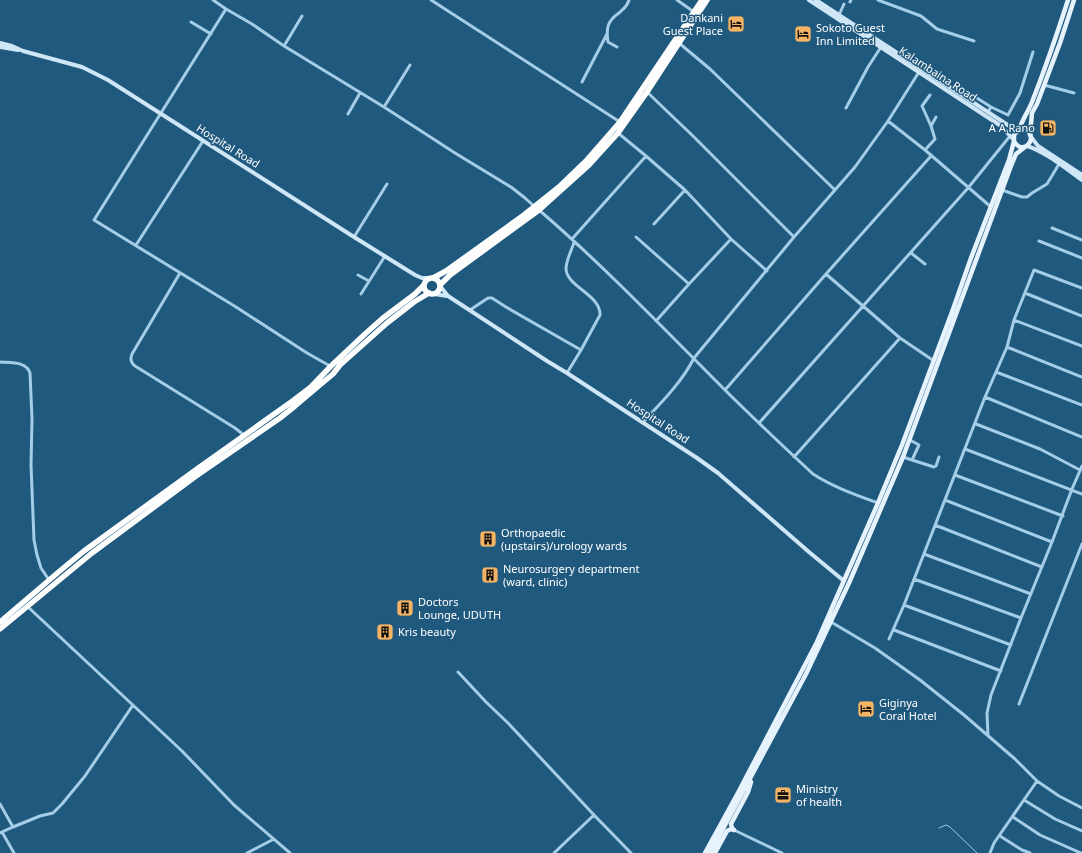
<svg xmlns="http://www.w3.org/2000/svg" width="1082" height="853" font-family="'Noto Sans',sans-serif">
<rect width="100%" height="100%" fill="#20597e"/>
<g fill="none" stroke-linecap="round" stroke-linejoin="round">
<path stroke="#98cbe9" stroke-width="1" d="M939,828L946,825L950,827L977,853"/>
<path stroke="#a4cde7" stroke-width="3" d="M213,0L226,9L252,24L284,46L384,107L455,153L511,187L525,198L535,207
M431,0L620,122
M677,0L694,12
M878,0L921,16L937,29L974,41
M850,2L851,0
M226,9L94,220L236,307L307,353L330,366
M839,15L844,4
M191,22L211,34
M679,43L710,69L835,190
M284,46L302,16
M617,47L608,42C606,29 607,21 619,13C624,8 627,7 629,0
M582,82L607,34
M1044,85L1074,93
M966,91L991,107
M647,92L694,137L794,237
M930,95L922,106L931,126
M384,107L410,65
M846,108L868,67L881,47
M988,112L991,107L1008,115L1020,93L1033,52
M348,114L360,93
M888,121L925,150L991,207
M618,133L646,156L685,190L731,239L767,271
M925,150L935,139L931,126L936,117
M1002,190L1022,197H1027L1032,193L1047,184L1059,164
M539,210C604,266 664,329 725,390C753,418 783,446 813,474C833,487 856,495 878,503
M654,224L685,190
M1052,228L1082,240
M354,237L387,184
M636,237L689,284
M572,239L646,156
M1039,241L1082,258
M136,245L203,141
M911,253L925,264
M180,273L132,354C130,359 131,363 135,366L235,428L245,436
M826,274L900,338L934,361
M358,275L369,281
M1025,293L1082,316
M361,294L385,256
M470,310L488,298H492L506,307L581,350
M1014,320L1082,346
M656,321L689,284L731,239
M1007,347L1082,377
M0,362C10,363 26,361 30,373L32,419L31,465L34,540L37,555L41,568L49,580
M996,372L1082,405
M567,373L581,350L600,315C601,295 567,287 566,269C566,260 572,250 574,242
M725,390L826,274L931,156
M985,397L1082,437
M643,422C661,403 682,382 694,358L794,237L855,167L888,121L919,72
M759,423L968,188L1010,136
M976,424L1040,449L1080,470
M965,449L1082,494
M794,457L900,338
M903,457L912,460L919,445L910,440
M912,460L934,467L936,466L939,457
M955,475L1063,516
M945,500L1052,542
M935,525L1042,567
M924,554L1031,594
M914,579L1021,618
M904,605L1011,645
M28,607L182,751L234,805L290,853
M831,622L875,648L920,680L964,715L1015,759L1037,781L1059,796L1082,808
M894,630L1001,671
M889,639L904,605L985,397L1007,347L1014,320L1034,270L1082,288
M458,672L486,702L508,723L594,815L631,853
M1019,704L1082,544
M988,735L987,713L991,695L1021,618L1052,542L1072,489L1082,466
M1024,800L1055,819L1082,831
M0,804L13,827
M1013,817L1040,835L1081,853
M734,830L782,853
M2,832L14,853
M0,833L13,827L40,816L53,813L62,804L85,776L133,705
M1000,836L1022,850L1030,853
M247,853L274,839
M554,853L594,815
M990,853L994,843L1037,781"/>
<path stroke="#cee6f6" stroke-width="4" d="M809,0L1001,126L1013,139
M816,0L1017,131
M0,43L12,46L23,51L82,67L108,80L354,237L415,275L422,278H429
M0,47L18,50
M1031,137L1038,146L1044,150L1082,175
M1027,146C1046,152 1065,168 1082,180
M440,286L448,296L547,361L567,373L697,458L718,473L809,552L844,581
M434,294L447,296"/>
<path stroke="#e6f3fd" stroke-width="4.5" d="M1019,130C1022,120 1028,112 1032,102C1045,69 1057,34 1068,0
M1030,135L1032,113L1037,104L1060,43L1074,0
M734,830L732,828L731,824L748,792L751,782
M705,853L739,791L817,642L878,503L902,445L952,312L971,258L1000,183L1009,160L1014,141V135C1017,131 1020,129 1025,130C1040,136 1023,158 1014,141
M710,853L806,674L849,583L903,457L1011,166L1016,154L1025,147
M715,853L727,831L731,829L734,830"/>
<path stroke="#fff" stroke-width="5.5" d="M433,278L446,271L524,215L559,187L586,161L620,122L702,0
M424 286a8 8 0 1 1 16 0a8 8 0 1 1-16 0Z
M440,285L450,275L539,210L589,165L618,133L647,92L707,0
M0,622L61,570L84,551L197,469L294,400L311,387L331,366L365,334L383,318L415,294L424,285
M0,629L92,553L196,476L280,418L295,406L321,384L333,374L340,365L387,323L414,302L429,293"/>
</g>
<defs>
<g id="hotel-square" transform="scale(0.9)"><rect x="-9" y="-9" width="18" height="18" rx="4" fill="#f5b465" stroke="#20597e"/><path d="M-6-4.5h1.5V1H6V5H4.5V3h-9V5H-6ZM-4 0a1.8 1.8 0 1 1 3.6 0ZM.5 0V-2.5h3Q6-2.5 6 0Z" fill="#111"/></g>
<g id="fuel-square" transform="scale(0.9)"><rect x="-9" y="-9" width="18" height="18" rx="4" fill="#f5b465" stroke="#20597e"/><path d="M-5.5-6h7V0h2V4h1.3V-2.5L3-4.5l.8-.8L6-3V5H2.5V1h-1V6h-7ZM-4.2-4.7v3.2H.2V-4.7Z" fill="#111"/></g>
<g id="building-square" transform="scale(0.9)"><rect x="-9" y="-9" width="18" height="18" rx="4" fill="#f5b465" stroke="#20597e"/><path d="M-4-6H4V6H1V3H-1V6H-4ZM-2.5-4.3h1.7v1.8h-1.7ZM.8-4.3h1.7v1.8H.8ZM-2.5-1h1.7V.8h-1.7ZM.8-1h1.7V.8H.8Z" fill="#111"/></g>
<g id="office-square" transform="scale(0.9)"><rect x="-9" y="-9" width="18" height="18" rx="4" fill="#f5b465" stroke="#20597e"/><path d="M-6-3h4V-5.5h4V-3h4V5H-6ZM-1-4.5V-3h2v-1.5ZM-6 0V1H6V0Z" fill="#111"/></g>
</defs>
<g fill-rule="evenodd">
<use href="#hotel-square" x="736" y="24"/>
<use href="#hotel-square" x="803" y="34"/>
<use href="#fuel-square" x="1048" y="128"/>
<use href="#building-square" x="488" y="539"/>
<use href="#building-square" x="490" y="575"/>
<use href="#building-square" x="405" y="608"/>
<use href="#building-square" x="385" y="632"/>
<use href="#hotel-square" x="866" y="709"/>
<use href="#office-square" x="783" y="795"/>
</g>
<g text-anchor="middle" stroke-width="3" stroke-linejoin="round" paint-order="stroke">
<g font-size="11" fill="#fff" stroke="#20597e" text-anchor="start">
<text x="723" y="22" text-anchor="end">Dankani<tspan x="723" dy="13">Guest Place</tspan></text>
<text x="816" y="32">Sokoto Guest<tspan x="816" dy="13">Inn Limited</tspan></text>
<text x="1035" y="132" text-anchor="end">A A Rano</text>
<text x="501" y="537">Orthopaedic<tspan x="501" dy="13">(upstairs)/urology wards</tspan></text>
<text x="503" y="573">Neurosurgery department<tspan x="503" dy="13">(ward, clinic)</tspan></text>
<text x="418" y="606">Doctors<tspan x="418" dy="13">Lounge, UDUTH</tspan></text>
<text x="398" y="636">Kris beauty</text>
<text x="879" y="707">Giginya<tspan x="879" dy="13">Coral Hotel</tspan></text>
<text x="796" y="793">Ministry<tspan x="796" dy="13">of health</tspan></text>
</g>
<g font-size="11" fill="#fff" stroke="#20597e">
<text transform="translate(938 74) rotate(33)" y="4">Kalambaina Road</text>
<text transform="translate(228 146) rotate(32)" y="4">Hospital Road</text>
<text transform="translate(658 421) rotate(33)" y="4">Hospital Road</text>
</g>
</g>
</svg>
